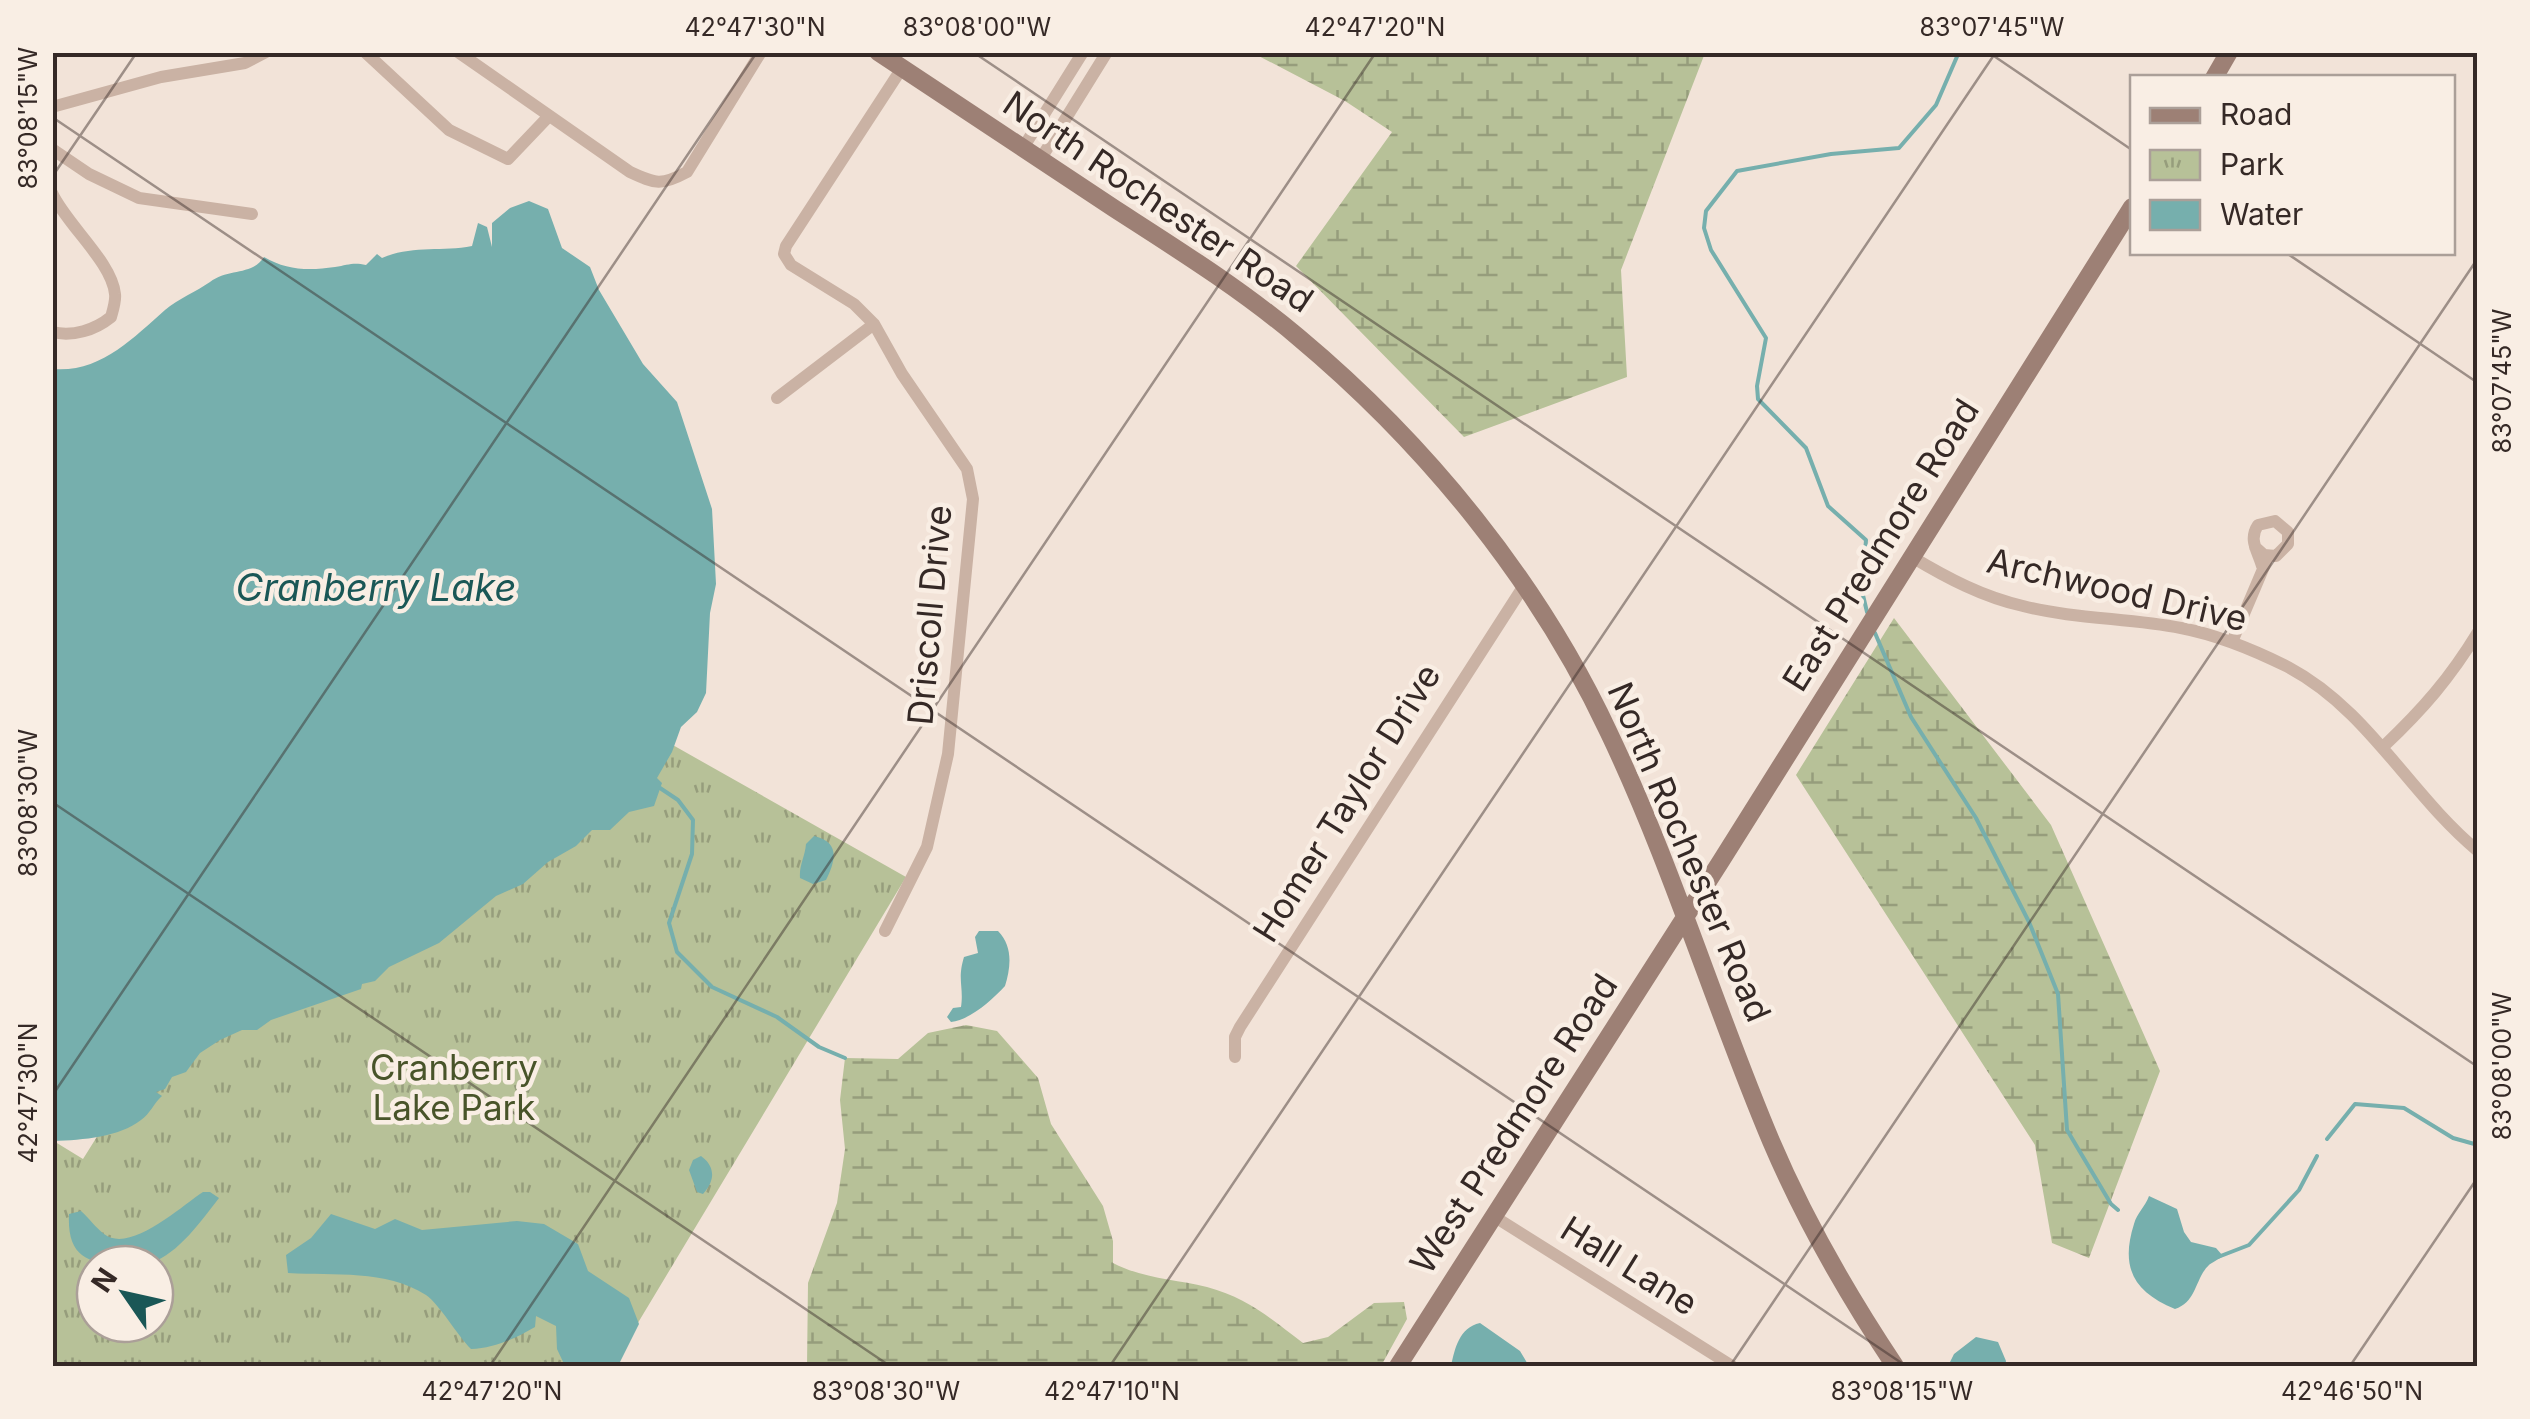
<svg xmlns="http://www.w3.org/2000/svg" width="2530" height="1419" font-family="Inter,sans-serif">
<defs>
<pattern id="wetland-marsh" width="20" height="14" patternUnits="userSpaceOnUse" patternTransform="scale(2.5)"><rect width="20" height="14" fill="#b7c198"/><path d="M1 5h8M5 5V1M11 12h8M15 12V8" fill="none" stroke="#969d7c"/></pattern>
<pattern id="park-tufts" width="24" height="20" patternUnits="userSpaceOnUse" patternTransform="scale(2.5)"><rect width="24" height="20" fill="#b7c198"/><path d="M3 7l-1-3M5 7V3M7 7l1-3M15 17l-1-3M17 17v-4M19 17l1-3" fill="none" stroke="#969d7c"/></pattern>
</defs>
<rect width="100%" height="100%" fill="#f2e3d8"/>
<path fill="url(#wetland-marsh)" d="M1253,53H1705L1621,270L1627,377L1464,437L1296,266L1392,132L1345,101Z
M1894,618L2051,825L2160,1071L2089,1258L2052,1243L2035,1145L1796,775Z
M966,1025L997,1031L1038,1078L1051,1124L1103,1206L1113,1241V1263C1144,1279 1175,1279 1207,1287C1248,1298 1270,1318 1303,1343L1328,1337L1374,1303L1404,1302L1407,1319L1381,1366H807L808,1283L837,1203L845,1149L840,1100L845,1058L898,1059L928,1033Z"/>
<path fill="url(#park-tufts)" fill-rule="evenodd" d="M429,607L906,877L612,1366H53L52,1140L83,1159ZM95,1264H155V1324H95Z"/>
<path fill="#76afad" d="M529,201L548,209L562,248L590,267L599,290L643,364L677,402L712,509L716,584L710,613L706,693L697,712L681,727L672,752L657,778L662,783L654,806L629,812L610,830H592L576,846L548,862L523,884L496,896L439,943L389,967L375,981L362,984L361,989L271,1020L257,1030H242L220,1040L200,1053L186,1072L172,1077L165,1089L156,1092L162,1096C154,1103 150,1114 141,1120C119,1137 84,1140 53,1141V369C100,373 132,339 165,310C178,299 197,291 210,282C228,268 252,276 264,257C286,270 308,271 335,267C348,265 353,262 366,265L377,254L382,258C412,245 441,252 472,246L478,223L487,227L492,247V223L510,208Z
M814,836C840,842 836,860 826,880L813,884L800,878C799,865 805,857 806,844Z
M979,931H998C1013,946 1011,967 1005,986C992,1000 970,1020 951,1022L947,1017L953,1008L961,1007C964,987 957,980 964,957L978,953L975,937Z
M701,1156C716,1167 715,1181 703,1194L697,1192L689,1170L693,1160Z
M203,1192H210L219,1198C201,1221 179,1253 151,1263C142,1266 130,1264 120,1264C85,1264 67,1254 69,1214L81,1211C89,1218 96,1228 104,1234C130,1254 180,1207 203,1192Z
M2149,1196L2177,1209L2184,1232L2191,1242L2216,1248L2223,1256C2222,1257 2210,1264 2209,1265C2195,1278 2197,1302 2175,1309C2134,1292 2120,1268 2134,1224C2137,1213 2145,1207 2149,1196Z
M331,1214L375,1229L395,1219L422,1230L517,1221L544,1224L578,1244L588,1271L629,1298L639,1324L618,1366H565L557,1349L556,1326L536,1316L535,1327C514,1339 495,1348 471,1349C457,1335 440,1305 426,1295C385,1269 335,1276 288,1273L286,1255L311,1238Z
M1480,1323L1520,1351L1529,1366H1451C1455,1348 1459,1328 1480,1323Z
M1976,1337L1998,1342L2006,1361L2005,1366H1948L1954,1354Z"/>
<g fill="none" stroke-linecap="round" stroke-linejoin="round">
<path stroke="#76afad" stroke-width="4" d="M1867,612L1862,591L1866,540L1828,506L1806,448L1758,399L1757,386L1766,338L1711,250L1704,228L1706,211L1737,171L1831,154L1899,148L1936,105L1959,52
M1875,633L1911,717L1976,818L2029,922L2058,994L2067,1130L2111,1204L2118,1210
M660,788L678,800L693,820L692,854L669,923L677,952L712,987L777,1017L819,1047L845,1058
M2327,1139L2355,1104L2404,1108L2453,1138L2478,1145
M2218,1257L2249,1245L2299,1190L2317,1156"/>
<path stroke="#cab2a4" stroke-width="12" d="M365,52L449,130L508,159L549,116
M458,52L630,172C656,184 661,186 687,172L761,52
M52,107L161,77L245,63L266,52
M1023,148L1083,52
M52,149L89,174L139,198L252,214
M1040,160L1107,52
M52,193C66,224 112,262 115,294C116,301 113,310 111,317C95,330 73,337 52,332
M777,398L874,324
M2255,547L2264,555L2276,556L2288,544V532L2275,521L2258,525C2248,540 2258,551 2262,566
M1912,557C1947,578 1983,597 2023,606C2074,619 2129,618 2181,628C2218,635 2254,650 2288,667C2369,710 2409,794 2478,851
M2232,642L2266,562
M2384,746C2423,709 2450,678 2478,632
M885,931L927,847L948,754L973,499L967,469L902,374L874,324L854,304L791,265L784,254L786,246L902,68
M1235,1057V1037L1240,1027L1523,587
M1495,1217L1732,1366"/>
<path stroke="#9d8075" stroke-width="18" d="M878,52C957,104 1036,157 1115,209C1177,249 1241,289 1298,337C1426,444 1538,581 1609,733C1672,865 1714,1006 1771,1141C1805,1221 1847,1294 1895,1366
M2214,78L2229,52
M1398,1366L1721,861L2132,207"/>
</g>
<path fill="none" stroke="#352926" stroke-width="2.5" stroke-opacity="0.45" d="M973,52L2478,1067M1988,52L2132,150M52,117L1906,1366M52,177L137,52M2285,252L2478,383M52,802L890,1366M52,1096L757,52M490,1366L1376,52M1110,1366L1996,52M1730,1366L2478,258M2350,1366L2478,1177"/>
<g text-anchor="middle" stroke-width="9" stroke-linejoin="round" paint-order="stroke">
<g font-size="35" fill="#352926" stroke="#f9eee4">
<text transform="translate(1158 202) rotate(34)" y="12">North Rochester Road</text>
<text transform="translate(1881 545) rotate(-58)" y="12">East Predmore Road</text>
<text transform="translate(2117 590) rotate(13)" y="12">Archwood Drive</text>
<text transform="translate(930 615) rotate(-85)" y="12">Driscoll Drive</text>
<text transform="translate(1347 803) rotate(-58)" y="12">Homer Taylor Drive</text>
<text transform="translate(1689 852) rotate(67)" y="12">North Rochester Road</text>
<text transform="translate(1514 1124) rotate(-57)" y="12">West Predmore Road</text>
<text transform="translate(1629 1266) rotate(32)" y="12">Hall Lane</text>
</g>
<g font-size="35" fill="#485429" stroke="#f9eee4">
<text x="454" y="1080">Cranberry<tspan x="454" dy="40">Lake Park</tspan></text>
</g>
<g font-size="38" font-style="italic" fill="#1a5756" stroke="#f9eee4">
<text x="376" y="601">Cranberry Lake</text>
</g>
</g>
<rect width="2530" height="1419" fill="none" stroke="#f9eee4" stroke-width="110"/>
<rect x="2130" y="75" width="325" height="180" fill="#f9eee4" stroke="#ab9f98" stroke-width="2.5"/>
<rect x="2150" y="108" width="50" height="15" fill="#9d8075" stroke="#ab9f98" stroke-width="2.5"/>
<text x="2220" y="125" font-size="30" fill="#352926">Road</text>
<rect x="2150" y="150" width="50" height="30" fill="url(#park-tufts)" stroke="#ab9f98" stroke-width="2.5"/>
<text x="2220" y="175" font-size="30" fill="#352926">Park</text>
<rect x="2150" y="200" width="50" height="30" fill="#76afad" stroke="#ab9f98" stroke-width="2.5"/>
<text x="2220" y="225" font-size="30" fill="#352926">Water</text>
<g transform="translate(125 1294) rotate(304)"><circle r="48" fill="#f9eee4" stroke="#ab9f98" stroke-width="2.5"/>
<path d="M0-8L18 38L0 25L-18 38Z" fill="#1a5756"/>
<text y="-15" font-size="28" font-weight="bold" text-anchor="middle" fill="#352926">N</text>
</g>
<rect x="55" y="55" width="2420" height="1309" fill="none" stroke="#352926" stroke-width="4"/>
<g font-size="25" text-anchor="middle" fill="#352926">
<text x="755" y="36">42°47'30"N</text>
<text x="977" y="36">83°08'00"W</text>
<text x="1375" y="36">42°47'20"N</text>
<text x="1992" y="36">83°07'45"W</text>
<text transform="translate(28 118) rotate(-90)" y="9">83°08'15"W</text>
<text transform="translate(2502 381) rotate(-90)" y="9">83°07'45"W</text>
<text transform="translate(28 803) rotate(-90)" y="9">83°08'30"W</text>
<text transform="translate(2502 1066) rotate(-90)" y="9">83°08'00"W</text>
<text transform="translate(28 1093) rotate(-90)" y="9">42°47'30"N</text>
<text x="492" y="1400">42°47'20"N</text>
<text x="886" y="1400">83°08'30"W</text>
<text x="1112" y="1400">42°47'10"N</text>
<text x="1902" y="1400">83°08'15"W</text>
<text x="2352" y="1400">42°46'50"N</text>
</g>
</svg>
